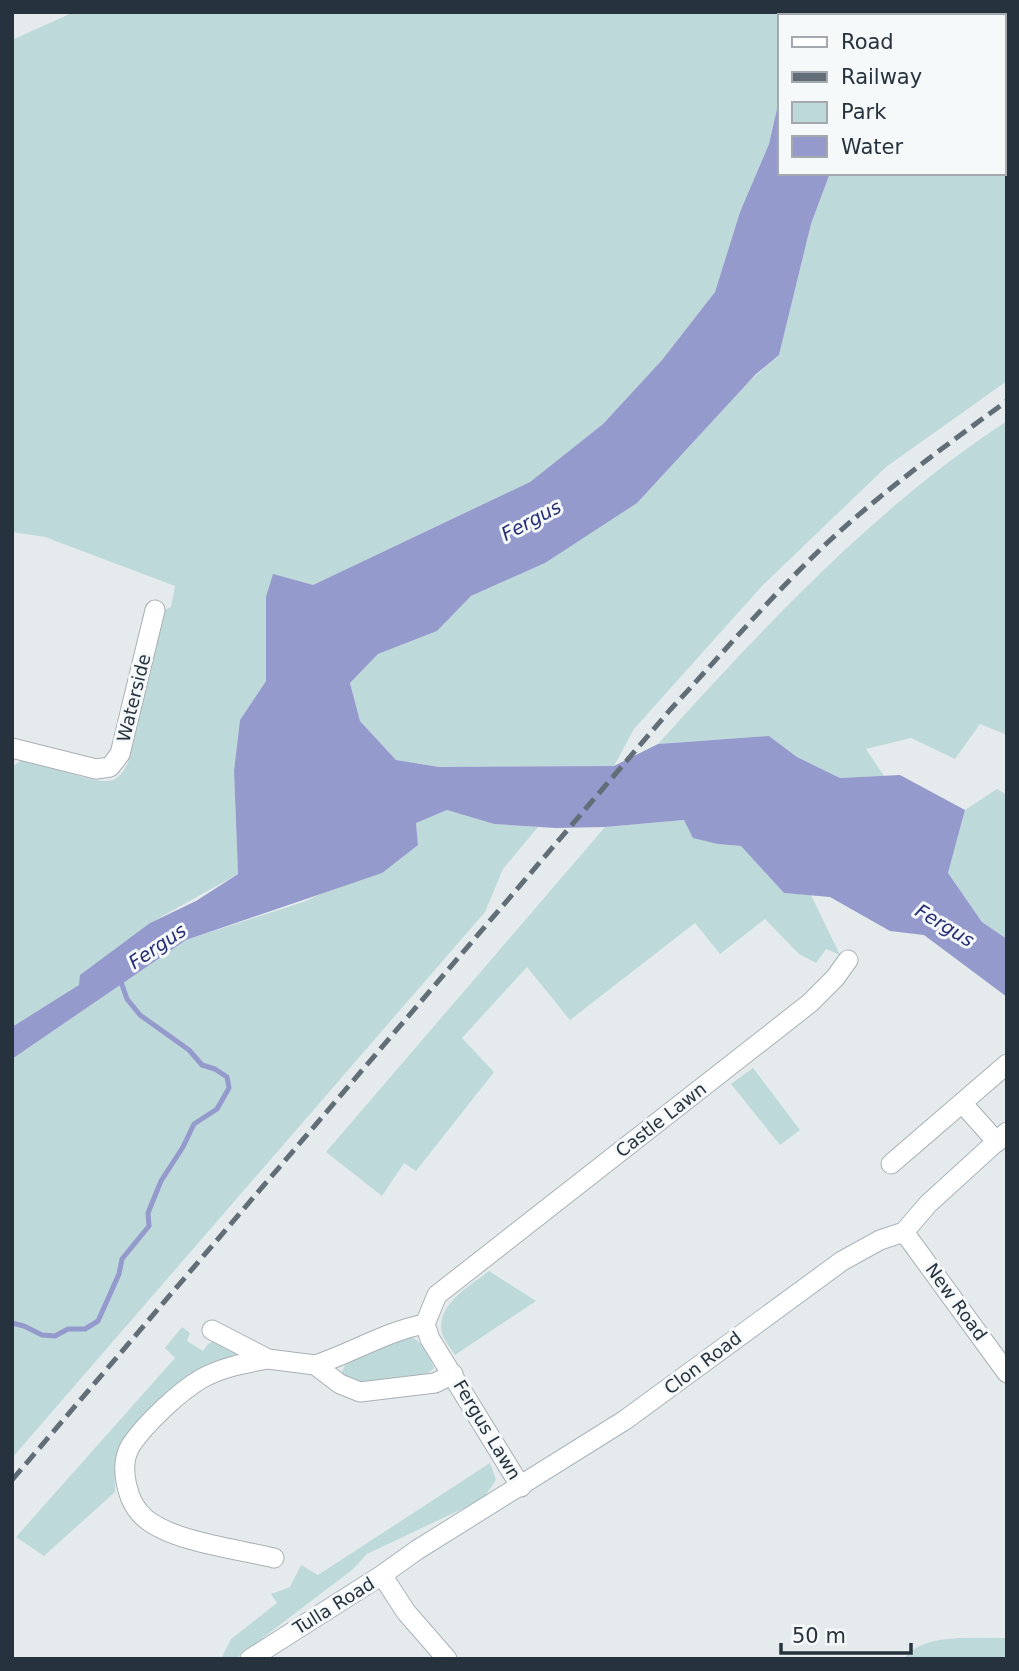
<svg xmlns="http://www.w3.org/2000/svg" width="1019" height="1671" font-family="'DejaVu Sans',sans-serif">
<rect width="100%" height="100%" fill="#e5ebed"/>
<path fill="#bed9da" d="M74,12H803L802,16H779V100L769,144L740,212L715,292L662,360L603,424L530,482L313,585L266,597V681L240,720L234,771L238,874L150,923L80,985L12,1027V767L22,760H31C47,765 99,786 113,780C121,776 124,770 128,763L164,610L171,607L175,586L45,537L12,532V40Z
M894,12H1007V381L886,467L762,586L634,729L614,766L439,767L396,760L360,721L350,683L378,654L437,631L471,596L545,563L779,355L811,224L830,173H1003V16H890Z
M1007,421V735L980,724L955,759L911,738L866,749L884,776L840,778L797,757L769,736L658,744C764,627 874,508 1007,421Z
M997,789L1007,795V939L982,922L948,873L965,810Z
M447,810L494,824L538,827L503,869L485,912L12,1458V1059L186,940L306,901L418,845L416,823Z
M684,820L718,844L741,846L784,893L811,895L840,955L826,949L816,963L799,954L765,919L720,954L695,923L570,1020L527,967L462,1038L494,1072L416,1171L404,1163L382,1196L326,1152L605,827Z
M753,1068L800,1130L780,1145L731,1084Z
M489,1271L536,1301L455,1355C451,1349 446,1343 443,1336C432,1307 470,1286 489,1271Z
M182,1327L190,1333L187,1341L203,1351L208,1344L217,1339L245,1356C234,1358 223,1359 213,1362C186,1372 130,1424 119,1450C114,1464 115,1478 115,1492L44,1556L16,1537L175,1358L165,1348Z
M404,1335C420,1336 429,1355 434,1368L422,1379L366,1386L344,1377L342,1372L345,1365Z
M490,1463L496,1480L483,1499L367,1554L352,1570L235,1659H221L231,1639L277,1603L271,1594L290,1587L301,1565L318,1575Z
M1007,1638V1659H904C922,1632 977,1639 1007,1638Z"/>
<path fill="#949acc" d="M779,100V173H830L811,224L779,355L755,375L637,503L545,563L471,596L437,631L378,654L350,683L360,721L396,760L439,767L614,766L658,744L769,736L797,757L840,778L900,775L965,810L948,873L982,922L1007,939V997L924,935L890,931L830,897L784,893L741,846L718,844L693,838L684,820L605,827L556,828L494,824L447,810L416,823L418,845L382,873L186,940L12,1059V1027L79,985L80,975L150,923L196,901L238,874L234,771L240,720L266,681V597L273,574L313,585L530,482L603,424L662,360L715,292L740,212L769,144Z"/>
<g fill="none" stroke-linecap="round" stroke-linejoin="round">
<path stroke="#949acc" stroke-width="5" d="M12,1323L24,1326L42,1335L55,1336L68,1329H85L98,1321L119,1274L122,1259L149,1226L148,1213L161,1181L183,1147L194,1124L217,1109L229,1088L227,1077L215,1069L202,1065L189,1050L140,1015L127,999L120,979"/>
<g stroke="#a8b0b5" stroke-width="21">
<path id="minor" d="M12,748L96,769L110,767L120,754L155,610
M962,1103L997,1142
M891,1164L1007,1064
M425,1324L437,1295L810,1003L835,978L848,960
M212,1330L268,1359L315,1365L340,1384L360,1392L435,1383L453,1374
M268,1359C246,1363 222,1367 201,1379C179,1392 146,1423 131,1445C118,1466 127,1504 146,1519C174,1542 238,1549 274,1558
M315,1365C352,1353 387,1331 425,1324L430,1339L521,1487"/>
</g>
<g stroke="#a8b0b5" stroke-width="21">
<path id="tertiary" d="M904,1232L1007,1373"/>
</g>
<g stroke="#a8b3bb" stroke-width="21">
<path id="secondary" d="M382,1575L406,1612L447,1659
M250,1659L382,1575L417,1550L625,1420L842,1261L880,1240L904,1232L928,1204L1007,1132"/>
</g>
<use href="#minor" stroke="#fff" stroke-width="19"/>
<use href="#tertiary" stroke="#fff" stroke-width="19"/>
<use href="#secondary" stroke="#fff" stroke-width="19"/>
<path stroke="#616e78" stroke-width="5" stroke-dasharray="14 7" stroke-linecap="butt" d="M12,1480L670,710C722,654 772,595 827,543C883,491 945,446 1007,401"/>
</g>
<g text-anchor="middle" stroke-width="6" stroke-linejoin="round" paint-order="stroke">
<g font-size="18" fill="#26323d" stroke="#f6f9fa">
<text transform="translate(134 698) rotate(-76)" y="6">Waterside</text>
<text transform="translate(661 1120) rotate(-38)" y="6">Castle Lawn</text>
<text transform="translate(956 1302) rotate(54)" y="6">New Road</text>
<text transform="translate(703 1363) rotate(-37)" y="6">Clon Road</text>
<text transform="translate(487 1430) rotate(59)" y="6">Fergus Lawn</text>
<text transform="translate(334 1606) rotate(-32)" y="6">Tulla Road</text>
</g>
<g font-size="19" font-style="italic" fill="#262d74" stroke="#f6f9fa">
<text transform="translate(531 520) rotate(-28)" y="7">Fergus</text>
<text transform="translate(945 925) rotate(31)" y="7">Fergus</text>
<text transform="translate(157 946) rotate(-34)" y="7">Fergus</text>
</g>
</g>
<rect width="1019" height="1671" fill="none" stroke="#26323d" stroke-width="28"/>
<rect x="778" y="14" width="228" height="161" fill="#f6f9fa" stroke="#a3a9ae" stroke-width="2"/>
<rect x="792" y="37" width="35" height="10" fill="#ffffff" stroke="#a3a9ae" stroke-width="2"/>
<text x="841" y="49" font-size="21" fill="#26323d">Road</text>
<rect x="792" y="72" width="35" height="10" fill="#616e78" stroke="#a3a9ae" stroke-width="2"/>
<text x="841" y="84" font-size="21" fill="#26323d">Railway</text>
<rect x="792" y="102" width="35" height="21" fill="#bed9da" stroke="#a3a9ae" stroke-width="2"/>
<text x="841" y="119" font-size="21" fill="#26323d">Park</text>
<rect x="792" y="136" width="35" height="21" fill="#949acc" stroke="#a3a9ae" stroke-width="2"/>
<text x="841" y="154" font-size="21" fill="#26323d">Water</text>
<path d="M781 1643v10h130v-10" fill="none" stroke="#26323d" stroke-width="3.5"/>
<text x="792" y="1643" font-size="21" fill="#26323d" stroke="#f6f9fa" stroke-width="5" paint-order="stroke">50 m</text>
</svg>
